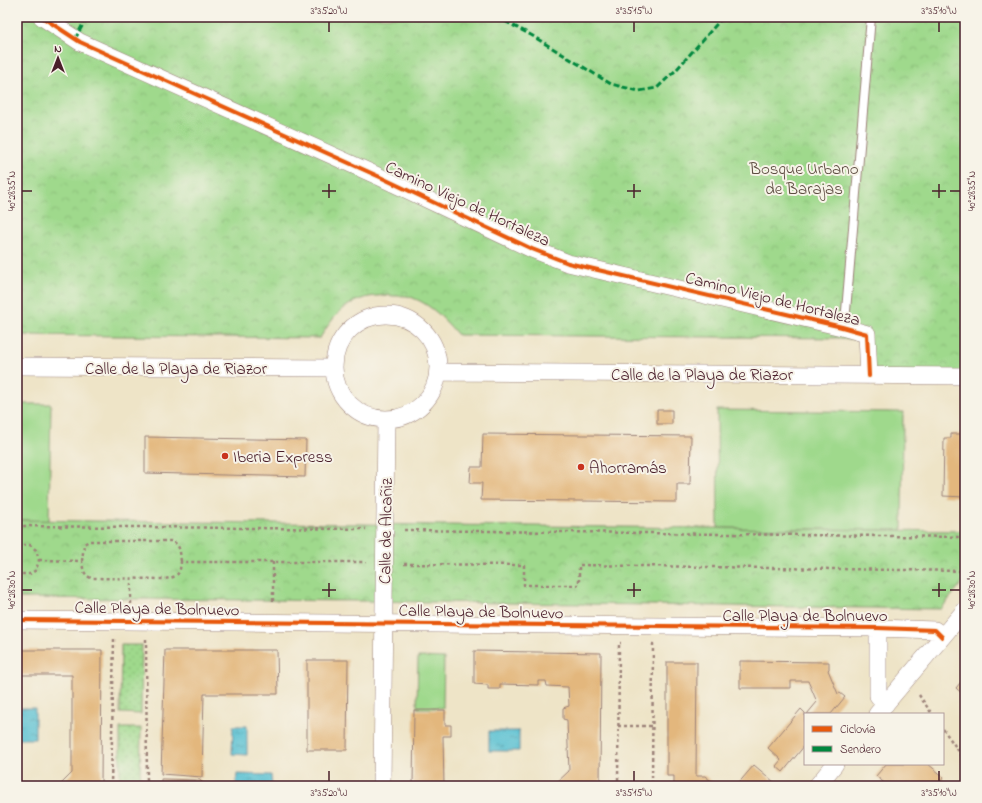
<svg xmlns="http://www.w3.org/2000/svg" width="982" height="803" font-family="'Indie Flower',sans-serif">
<defs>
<pattern id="park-crowns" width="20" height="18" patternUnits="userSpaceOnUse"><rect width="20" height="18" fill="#9fd98c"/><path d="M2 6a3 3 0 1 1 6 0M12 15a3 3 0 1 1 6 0" fill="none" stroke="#8aba79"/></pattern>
<pattern id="garden-dots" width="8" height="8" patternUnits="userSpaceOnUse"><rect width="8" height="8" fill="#9fd98c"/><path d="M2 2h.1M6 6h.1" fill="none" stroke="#8aba79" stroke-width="1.8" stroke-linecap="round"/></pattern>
<pattern id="water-ripples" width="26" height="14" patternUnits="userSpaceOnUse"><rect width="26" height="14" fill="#56c0d2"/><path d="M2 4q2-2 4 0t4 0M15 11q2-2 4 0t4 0" fill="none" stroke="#499bab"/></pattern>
</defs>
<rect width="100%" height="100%" fill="#f7f3e8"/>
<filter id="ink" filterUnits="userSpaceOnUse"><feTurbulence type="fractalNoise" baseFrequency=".025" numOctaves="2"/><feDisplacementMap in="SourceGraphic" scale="8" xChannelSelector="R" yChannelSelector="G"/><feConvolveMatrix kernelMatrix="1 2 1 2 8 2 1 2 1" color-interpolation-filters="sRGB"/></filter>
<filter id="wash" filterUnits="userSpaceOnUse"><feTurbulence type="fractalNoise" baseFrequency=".012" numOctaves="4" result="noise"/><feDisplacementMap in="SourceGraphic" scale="16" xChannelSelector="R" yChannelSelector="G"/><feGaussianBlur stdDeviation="0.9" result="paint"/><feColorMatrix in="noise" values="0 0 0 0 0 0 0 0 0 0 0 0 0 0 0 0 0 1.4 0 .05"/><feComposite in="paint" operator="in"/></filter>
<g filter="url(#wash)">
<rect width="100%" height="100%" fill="#eee4c7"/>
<path fill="#9fd98c" stroke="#747c5c" d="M17,404H51L49,521L17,520Z
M717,410L903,412L902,530L718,528Z
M418,657L444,658L443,708H417Z"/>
<path fill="url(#park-crowns)" stroke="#747c5c" d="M17,17H965V376H869V341L840,338L458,335C445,320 432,305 413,298C408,295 401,296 395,296C357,293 339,306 320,338L17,335Z
M17,520L965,531V579L941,609L360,601L17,598Z"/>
<path fill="url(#garden-dots)" stroke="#747c5c" d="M121,645H142L141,714L120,713Z
M120,728H141L140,786H120Z"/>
<path fill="url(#water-ripples)" stroke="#50707e" d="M17,708H35V739H17Z
M233,726H247V755L232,754Z
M489,731H519V751H489Z
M237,774L271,775L272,786H236Z"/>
<g id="blocks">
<path fill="#e3b77d" d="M657,410H672V424H657Z
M483,434L691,436L690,484H677V502L481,500L482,483H470L471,467H482Z
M951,434H965V497L943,496L944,438H951Z
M145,437L306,440L305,477L145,473Z
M17,650H102L101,786H59L72,773V675H17Z
M165,650H277L278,694H204L202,777L161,774Z
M474,651L601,653L600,786H553L569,771L567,720L563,719V708L569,706L568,687L547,686L546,681H538V685L500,684V689H488V685L474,684Z
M307,660H348L347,750H307Z
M740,661L829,662V669L828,670L838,694L840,693L845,697L831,714H807L817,702L808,681H791V688H740Z
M667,662H697L696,776H705L717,786H674V776H667Z
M965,677V696L956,688Z
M801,709L805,713V745L783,772L776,766L781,760L768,748Z
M414,710H445V725H451V736H443L444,786H413Z
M886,764H928L944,777L937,786H888L876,776Z
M754,765L774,782L771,786H736Z
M161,779L200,780L205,786H161Z"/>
</g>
</g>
<g filter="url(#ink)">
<use href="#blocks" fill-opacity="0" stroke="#9c8279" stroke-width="1"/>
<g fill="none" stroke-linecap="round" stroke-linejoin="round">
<g stroke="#9c8279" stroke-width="10">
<path id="lane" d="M842,327L846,311L871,17"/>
</g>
<g stroke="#9c8279" stroke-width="18">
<path id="street" d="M42,17L80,42L380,177L532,249L568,263L842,327L867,334L869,376
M334 367a52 52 0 1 1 104 0a52 52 0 1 1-104 0Z
M17,366L334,368
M439,372L965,376
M17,620L878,628L935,630L942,637
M878,628V696L886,704
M877,714L965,610
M382,786L386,419
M817,786L835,764"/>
</g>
<path stroke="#9c8279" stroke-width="2.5" stroke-dasharray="3 3" stroke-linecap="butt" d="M17,526L366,529
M404,530L965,537
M17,545H30L36,550L39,560L36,570L30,574H17
M39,560L82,561C83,569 83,574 91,578L164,579C177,577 180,575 181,562H366
M82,561L84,544L89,541H171C181,544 180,553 181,562
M273,562V603
M404,564L524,565V585H579V565L965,571
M131,604V579
M146,639L147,786
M652,644H653L652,786
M919,695L932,714
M618,726H653
M943,729L965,760
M111,786L114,639H116
M618,786L619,643H621"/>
<use href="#lane" stroke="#fff" stroke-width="8"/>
<use href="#street" stroke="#fff" stroke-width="17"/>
<path stroke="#00873e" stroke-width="3" stroke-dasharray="6 3" stroke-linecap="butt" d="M497,17L531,35L611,84L639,91L657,88L676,70L723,17
M75,39L87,17"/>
<g stroke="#f7f3e8" stroke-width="6">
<path id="cycleway" d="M42,17L80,42L380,177L532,249L568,263L842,327L867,334L869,376
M17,620L878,628L935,630L942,637"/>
</g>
<use href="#cycleway" stroke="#e8590c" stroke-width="4"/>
</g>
</g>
<path fill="none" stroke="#4a1f2b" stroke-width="1.5" d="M329,22V32M634,22V32M939,22V32M329,184V198M634,184V198M939,184V198M22,191H32M322,191H336M627,191H641M932,191H946M950,191H960M329,583V597M634,583V597M939,583V597M22,590H32M322,590H336M627,590H641M932,590H946M950,590H960M329,771V781M634,771V781M939,771V781"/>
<g fill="#c8321e" stroke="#f7f3e8" stroke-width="1.5">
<circle cx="225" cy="456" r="4"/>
<circle cx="581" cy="467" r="4"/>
</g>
<g text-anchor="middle" stroke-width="4" stroke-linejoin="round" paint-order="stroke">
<g font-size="17" fill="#5f4e43" stroke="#f7f3e8">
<text x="804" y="174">Bosque Urbano<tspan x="804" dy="20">de Barajas</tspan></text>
</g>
<g font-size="17" fill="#4a1f2b" stroke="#f7f3e8">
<text transform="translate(468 203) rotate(25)" y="6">Camino Viejo de Hortaleza</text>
<text transform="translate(773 298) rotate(14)" y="6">Camino Viejo de Hortaleza</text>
<text x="176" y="374">Calle de la Playa de Riazor</text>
<text x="702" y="380">Calle de la Playa de Riazor</text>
<text transform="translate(385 531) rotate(-89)" y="6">Calle de Alcañiz</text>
<text transform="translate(157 608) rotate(1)" y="6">Calle Playa de Bolnuevo</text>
<text transform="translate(481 611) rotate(1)" y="6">Calle Playa de Bolnuevo</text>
<text x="805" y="621">Calle Playa de Bolnuevo</text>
</g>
<g font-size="17" fill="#4a1f2b" stroke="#f7f3e8" text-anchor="start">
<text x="233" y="462">Iberia Express</text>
<text x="589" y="473">Ahorramás</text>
</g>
</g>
<rect width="982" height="803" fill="none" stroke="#f7f3e8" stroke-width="44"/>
<rect x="804" y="713" width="140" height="52" fill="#f7f3e8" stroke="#b29e9c"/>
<rect x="812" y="726" width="20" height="6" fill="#e8590c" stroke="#b29e9c"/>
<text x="840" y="733" font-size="12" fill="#4a1f2b">Ciclovía</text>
<rect x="812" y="746" width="20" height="6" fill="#00873e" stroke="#b29e9c"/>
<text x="840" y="753" font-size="12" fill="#4a1f2b">Sendero</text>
<g transform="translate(58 58)" stroke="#f7f3e8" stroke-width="3" paint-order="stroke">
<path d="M0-3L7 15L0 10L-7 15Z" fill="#4a1f2b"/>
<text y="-6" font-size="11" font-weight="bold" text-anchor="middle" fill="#4a1f2b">N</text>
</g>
<rect x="22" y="22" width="938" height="759" fill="none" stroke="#4a1f2b" stroke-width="1.5"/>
<g font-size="10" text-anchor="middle" fill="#4a1f2b">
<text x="329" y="14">3°35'20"W</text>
<text x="634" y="14">3°35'15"W</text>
<text x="939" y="14">3°35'10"W</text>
<text transform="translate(11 191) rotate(-90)" y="4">40°28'35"N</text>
<text transform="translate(971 191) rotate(-90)" y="4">40°28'35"N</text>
<text transform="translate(11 590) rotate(-90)" y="4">40°28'30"N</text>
<text transform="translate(971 590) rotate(-90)" y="4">40°28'30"N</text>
<text x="329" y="796">3°35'20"W</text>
<text x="634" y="796">3°35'15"W</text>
<text x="939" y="796">3°35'10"W</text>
</g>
</svg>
